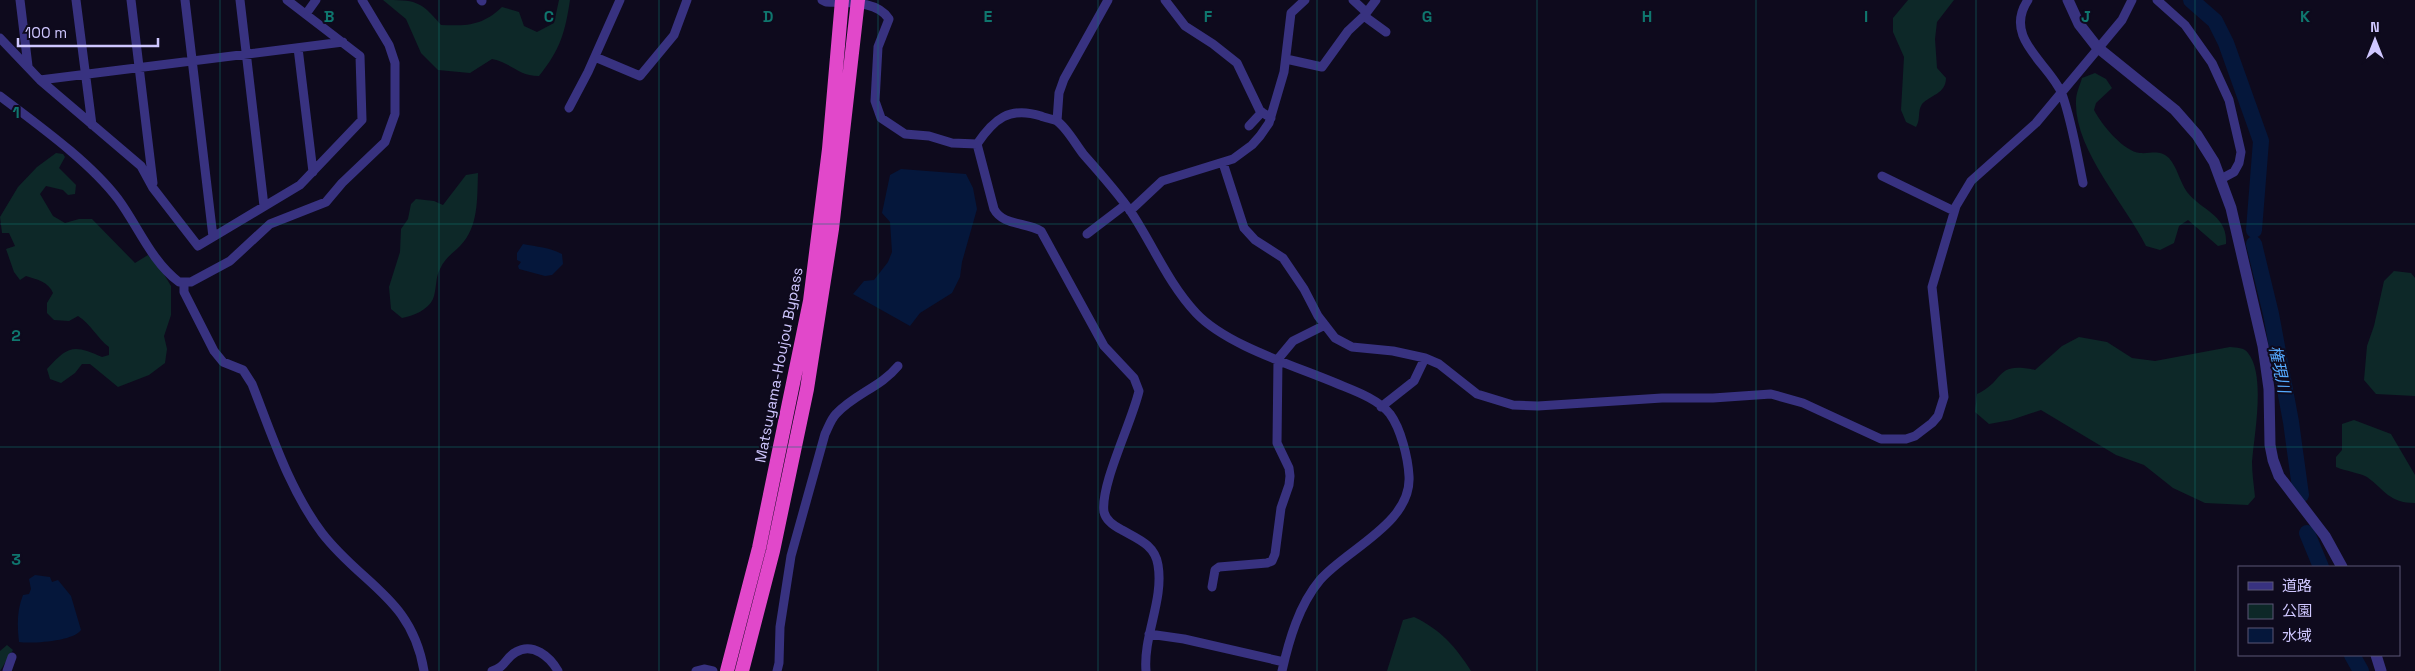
<svg xmlns="http://www.w3.org/2000/svg" width="2415" height="671" font-family="'Space Grotesk','Noto Sans JP',sans-serif">
<rect width="100%" height="100%" fill="#0e0a1d"/>
<path fill="#0d2828" d="M383,0C415,0 420,0 441,25C467,26 482,26 502,7L519,12L524,26L537,32L554,23L559,0H570C565,33 560,50 539,76C518,76 512,63 492,59L470,73L438,70L421,53L406,19Z
M1908,0H1954L1937,22L1935,39L1937,68L1946,78C1946,94 1930,95 1922,104C1917,112 1921,119 1916,127L1906,122L1901,110L1904,57L1893,32V18Z
M2095,73L2106,79L2112,88L2096,103L2094,110C2101,124 2124,152 2140,153C2151,154 2159,149 2169,158C2177,167 2180,182 2187,192C2202,211 2228,215 2226,244L2218,246L2188,220L2179,226L2174,243L2160,250L2146,246C2125,204 2074,149 2076,101C2076,93 2080,85 2082,78Z
M56,153L63,154L65,157L59,168L76,185L75,194L68,195L63,190L46,186L40,194L53,216L65,223L79,219H92L135,263L148,255L162,271L171,286V315L164,336L167,349L165,363L149,375L118,387L90,364H82L75,373L61,383L50,379L47,369C68,346 73,344 102,357L109,355V347C97,338 91,324 78,316L69,321L54,320L47,313V303L53,293C49,282 36,279 26,276L20,280L14,272L6,249L15,246L9,233H2L0,217L18,187L37,167Z
M478,173C477,198 479,227 460,246C452,254 445,258 440,269C435,278 437,289 433,299C428,310 413,316 402,318L391,309L389,287L400,252L401,229L408,219L411,204L416,199L434,201L443,205L466,175Z
M2394,271L2411,273L2415,278V396L2376,394L2364,380L2367,346L2374,326L2384,281Z
M2079,337L2107,342L2132,358L2155,361L2230,347C2237,348 2244,347 2248,353C2266,375 2254,435 2252,462C2252,474 2254,486 2255,497L2248,505L2205,503L2173,488L2144,465L2116,455L2041,410L2011,420L1989,424L1975,412L1977,394C2006,381 1994,361 2035,370L2062,346Z
M2354,420L2391,434L2415,475V503C2389,503 2385,490 2367,477C2360,473 2345,471 2336,467V457L2342,450V424Z
M1414,617C1440,629 1456,647 1471,671H1387L1403,620Z
M7,645L13,650L0,671V651Z"/>
<path fill="#05173b" d="M901,169L966,174L973,188L977,209L962,262L960,277L952,293L920,313L910,326L853,294L864,281L874,280L888,262L892,252L890,222L882,213L890,175Z
M523,244C537,247 549,247 562,254L563,264L552,275L545,276L519,269L518,266L521,262L517,260V253Z
M35,575L50,577L52,582L58,580L71,596L81,630C74,641 33,644 19,642C17,625 17,610 23,595L29,594L31,589L29,579Z"/>
<g fill="none" stroke-linecap="round" stroke-linejoin="round">
<path stroke="#05173b" stroke-width="16" d="M2191,0L2215,21L2226,43L2261,141L2254,230
M2254,244L2271,314L2291,422L2301,495
M2307,533L2321,567
M2352,655L2361,671"/>
<path stroke="#383280" stroke-width="9" d="M20,0L28,66
M76,0L92,125
M131,0L153,183
M185,0L213,237
M240,0L264,206
M481,0L482,1
M822,0L826,2C847,3 877,0 889,19L878,47L875,101L881,118L905,134L929,136L952,143L977,144
M1165,0L1185,26L1213,44L1237,63L1260,111L1271,118
M1353,0L1366,12
M2028,0C2002,38 2050,64 2062,94C2072,122 2077,154 2083,183
M2157,0L2185,25L2212,63L2229,100L2241,152L2239,163L2234,172L2221,179
M306,14L316,0
M1364,16L1386,32
M0,38L40,80L141,166L153,188L198,246L300,185L362,120L360,56L287,0
M298,48L313,172
M595,57L640,76L674,35L687,0
M1286,59L1322,67L1348,31L1364,16L1376,0
M40,80L343,42
M0,96C38,125 89,161 118,199C138,226 151,261 179,282H191L230,261L270,224L326,202L342,183L385,142L395,114V63L389,45L362,0
M569,108L588,72L620,0
M1057,121L1059,93L1064,79L1108,0
M1249,126L1262,112
M977,144C994,119 1009,106 1041,116C1045,118 1053,119 1057,121C1067,128 1076,145 1084,155C1100,173 1117,192 1131,212C1153,245 1168,283 1196,313C1227,346 1296,366 1338,384C1355,391 1378,399 1390,414C1401,429 1408,458 1409,476C1412,523 1347,549 1320,580C1299,605 1289,640 1282,671
M977,144L994,209C1003,226 1026,222 1041,231L1104,346L1134,378L1139,391C1132,422 1100,485 1104,512C1106,521 1114,526 1122,530C1138,539 1155,545 1158,565C1164,600 1143,636 1146,671
M1223,163L1244,228L1255,240L1283,258L1304,289L1318,316L1335,338L1352,347L1393,351L1425,358L1439,364L1477,394L1513,405L1538,406L1662,398H1713L1771,394L1803,403L1881,439H1906L1915,436L1932,423L1938,416L1944,397L1932,287L1956,206L1971,181L2036,123L2122,20L2132,0
M1882,176L1954,211
M1130,211L1162,181L1233,159L1252,145L1260,136L1269,123L1284,72L1291,13L1305,0
M1087,234L1125,205
M184,283V292L214,351L223,362L243,370L252,384C272,435 289,489 322,533C362,585 412,598 424,671
M1381,407L1414,381L1425,358
M1212,587L1215,570L1219,567L1267,563L1272,561L1275,554L1281,508L1289,485L1290,476L1289,468L1277,443L1278,359L1293,341L1325,325
M1149,634L1184,639L1284,662
M7,671L12,657
M492,671C506,667 505,658 516,652C533,642 550,657 558,671
M696,671L704,669L713,671
M777,671L779,663L780,627L791,556L825,434C828,428 831,419 836,414C854,394 881,387 898,366"/>
<path stroke="#383280" stroke-width="11" d="M2068,0L2079,24L2097,47L2175,110L2197,135L2214,162L2231,208L2263,346L2269,389L2270,445L2273,460L2279,476L2325,536L2342,567
M2376,655L2381,671"/>
<path stroke="#e148ca" stroke-width="14" d="M727,671L759,548L810,301L829,149L842,0
M742,671L773,551L807,389L832,229L858,0"/>
</g>
<path fill="none" stroke="#0f766e" stroke-width="1" stroke-opacity="0.55" d="M220,0V671M439,0V671M659,0V671M878,0V671M1098,0V671M1317,0V671M1537,0V671M1756,0V671M1976,0V671M2195,0V671M0,224H2415M0,447H2415"/>
<g text-anchor="middle" stroke-width="4" stroke-linejoin="round" paint-order="stroke">
<g font-size="15" fill="#cfc7ff" stroke="#0e0a1d">
<text transform="translate(779 365) rotate(-79)" y="5">Matsuyama-Houjou Bypass</text>
</g>
<g font-size="16" font-style="italic" fill="#5af" stroke="#0e0a1d">
<text transform="translate(2280 369) rotate(78)" y="6">権現川</text>
</g>
</g>
<g font-size="16" text-anchor="middle" font-weight="bold" fill="#0f766e" stroke="#0e0a1d" stroke-width="4" stroke-linejoin="round" paint-order="stroke">
<text x="329" y="22">B</text>
<text x="549" y="22">C</text>
<text x="768" y="22">D</text>
<text x="988" y="22">E</text>
<text x="1208" y="22">F</text>
<text x="1427" y="22">G</text>
<text x="1647" y="22">H</text>
<text x="1866" y="22">I</text>
<text x="2086" y="22">J</text>
<text x="2305" y="22">K</text>
<text x="16" y="118">1</text>
<text x="16" y="341">2</text>
<text x="16" y="565">3</text>
</g>
<rect x="2238" y="566" width="162" height="90" fill="#0e0a1d" stroke="#5b5677"/>
<rect x="2248" y="582" width="25" height="8" fill="#383280" stroke="#5b5677"/>
<text x="2282" y="591" font-size="15" fill="#cfc7ff">道路</text>
<rect x="2248" y="604" width="25" height="15" fill="#0d2828" stroke="#5b5677"/>
<text x="2282" y="616" font-size="15" fill="#cfc7ff">公園</text>
<rect x="2248" y="628" width="25" height="15" fill="#05173b" stroke="#5b5677"/>
<text x="2282" y="641" font-size="15" fill="#cfc7ff">水域</text>
<g transform="translate(2375 40)" stroke="#0e0a1d" stroke-width="4" paint-order="stroke">
<path d="M0-4L9 19L0 12L-9 19Z" fill="#cfc7ff"/>
<text y="-8" font-size="14" font-weight="bold" text-anchor="middle" fill="#cfc7ff">N</text>
</g>
<path d="M18 38v8h140v-8" fill="none" stroke="#cfc7ff" stroke-width="2.5"/>
<text x="25" y="38" font-size="15" fill="#cfc7ff" stroke="#0e0a1d" stroke-width="4" paint-order="stroke">100 m</text>
</svg>
